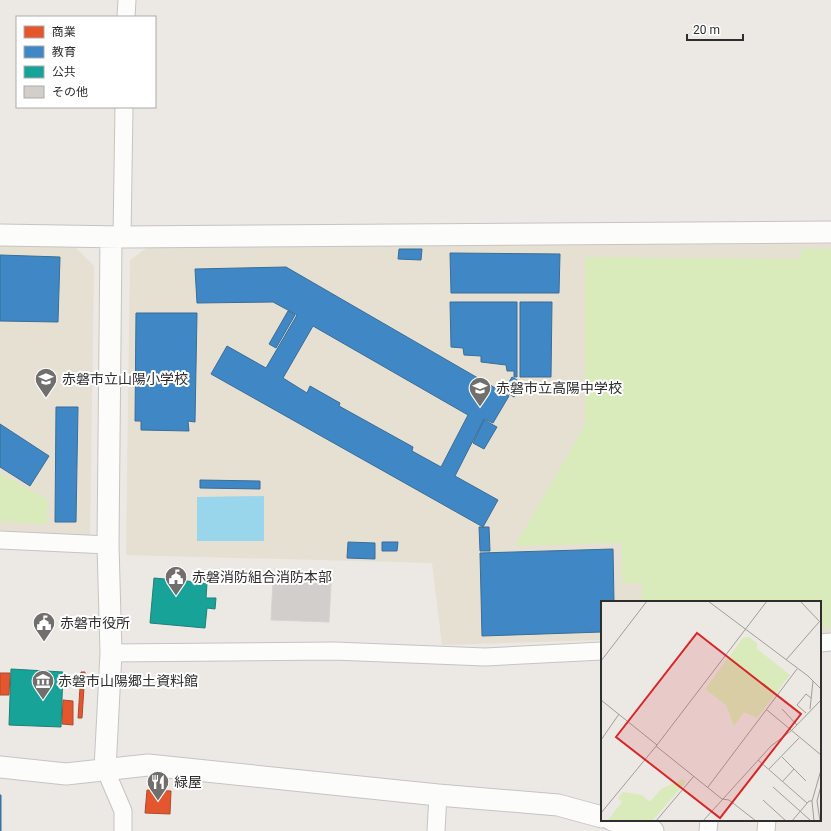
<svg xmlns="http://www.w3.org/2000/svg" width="831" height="831" font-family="Roboto,'Noto Sans JP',sans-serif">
<rect width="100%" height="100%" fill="#ece8e4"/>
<path fill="#e6e0d3" d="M0,244L73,245L94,266L90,538L0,532Z
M831,244V633H820V602H602V640L442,645L432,563L126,555L130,260L148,247Z"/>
<path fill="#d9eabb" d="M801,249H831V627H820V602H642V583H622L621,543L515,546L585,425V257L801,259Z
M0,473L47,499V524L0,522Z"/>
<path fill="#99d6ec" d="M264,496V541H197V497Z"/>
<path fill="#e4572e" stroke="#ad4b2e" d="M81,672H85L82,718H78Z
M0,673H10L9,695H0Z
M63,700L73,701V725L62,724Z
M147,790L171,791L170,814L145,813Z"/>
<path fill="#3f88c5" stroke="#3a6d98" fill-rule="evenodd" d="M399,249H422L421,260L398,259Z
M450,253L560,254L559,293H451Z
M0,255L60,257L58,322L0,321Z
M286,267L509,396L493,423L484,419L455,476L498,500L483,527L211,374L227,346L266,368L297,315L273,302L197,303L195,269ZM313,326L468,415L441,467L412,451L413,447L339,406L340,403L310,386L307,393L283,378Z
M450,302H517V377H514V371H507L506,365L481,362V356L464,355L463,348L451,347Z
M520,302H552L551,377H520Z
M288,311L295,315L276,348L269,344Z
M136,313H197L195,422L188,421L189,431L141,430V421H135Z
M512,377L522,383L514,397L504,391Z
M56,407H78L76,522H55Z
M484,420L497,427L484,449L473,443Z
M0,424L49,456L30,486L0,467Z
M200,480L260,481V489L200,488Z
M479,527H489L490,551H480Z
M348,542L375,543V559L347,558Z
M382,542H398L397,551H382Z
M613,549L614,602H602V632L482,636L480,553Z
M0,795H1V831H0Z"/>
<path fill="#17a398" stroke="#1e8078" d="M154,578L207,583L206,598H216L215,609L207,608L205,628L150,623Z
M11,669L63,672L61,727L9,725Z"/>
<path fill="#d1cecb" stroke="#d7d4d0" d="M273,581L331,584L329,622L271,620Z"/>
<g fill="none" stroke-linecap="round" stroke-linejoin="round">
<g stroke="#c5c4c5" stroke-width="19">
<path id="minor" d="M126,17L127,0
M122,237L124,107
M0,540L108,545
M820,643L831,642
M111,653L334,651L485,657L602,651
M105,769L123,811V831
M436,831L438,795
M708,831L709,820
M766,831L767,820"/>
</g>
<g stroke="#c5c4c5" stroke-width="23">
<path id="tertiary" d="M0,235L122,237L831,232
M0,767L66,774L148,765L438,795L558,805L602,817
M105,769L111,653L108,545L111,237
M612,820L653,831"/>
</g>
<use href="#minor" stroke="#fcfcfb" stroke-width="17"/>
<use href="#tertiary" stroke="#fcfcfb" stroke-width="21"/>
</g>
<defs>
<g id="school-pin" transform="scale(1.15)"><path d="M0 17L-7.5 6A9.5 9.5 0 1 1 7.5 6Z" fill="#706f6e" stroke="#fff"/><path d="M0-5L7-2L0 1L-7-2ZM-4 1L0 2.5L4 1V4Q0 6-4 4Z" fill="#fff"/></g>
<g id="civic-pin" transform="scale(1.15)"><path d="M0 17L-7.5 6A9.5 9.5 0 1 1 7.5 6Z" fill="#706f6e" stroke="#fff"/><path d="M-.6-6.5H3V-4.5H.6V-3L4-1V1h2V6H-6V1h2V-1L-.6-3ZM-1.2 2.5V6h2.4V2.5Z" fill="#fff"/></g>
<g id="museum-pin" transform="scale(1.15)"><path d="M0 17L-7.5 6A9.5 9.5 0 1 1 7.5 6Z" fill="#706f6e" stroke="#fff"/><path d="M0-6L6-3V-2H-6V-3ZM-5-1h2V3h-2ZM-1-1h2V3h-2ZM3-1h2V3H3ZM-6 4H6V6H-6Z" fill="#fff"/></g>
<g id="restaurant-pin" transform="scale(1.15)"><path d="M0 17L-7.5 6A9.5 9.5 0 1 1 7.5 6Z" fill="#706f6e" stroke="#fff"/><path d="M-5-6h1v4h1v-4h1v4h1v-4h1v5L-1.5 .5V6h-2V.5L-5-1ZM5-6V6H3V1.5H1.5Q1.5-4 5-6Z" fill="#fff"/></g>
</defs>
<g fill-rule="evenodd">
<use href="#school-pin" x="46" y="379"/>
<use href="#school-pin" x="480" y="388"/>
<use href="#civic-pin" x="176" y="577"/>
<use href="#civic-pin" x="44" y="623"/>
<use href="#museum-pin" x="43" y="681"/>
<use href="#restaurant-pin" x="158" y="782"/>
</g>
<g text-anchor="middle" stroke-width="4" stroke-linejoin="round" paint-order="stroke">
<g font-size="14" fill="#2e2e2e" stroke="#fff" text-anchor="start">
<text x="62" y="384">赤磐市立山陽小学校</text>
<text x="496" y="393">赤磐市立高陽中学校</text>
<text x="192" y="582">赤磐消防組合消防本部</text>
<text x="60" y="628">赤磐市役所</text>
<text x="58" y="686">赤磐市山陽郷土資料館</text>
<text x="174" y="787">緑屋</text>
</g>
</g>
<g transform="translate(601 601)">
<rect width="220" height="220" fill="#ece8e4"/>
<path d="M148,36L157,43L155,47L189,74L156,117L143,111L133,125L125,104L104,88L142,37ZM82,178L85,181L51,220H6L21,201L17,197L22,191L41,194L49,201L60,188Z" fill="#d9eabb"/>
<path fill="none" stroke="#a09e9b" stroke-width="1" d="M107,0L207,75L220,88M199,0L220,22M185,59L218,21M0,60L46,0M0,99L56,144M181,108L196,124M209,108L212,80M166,109L220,154M205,112L196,104L205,93L210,97M0,139L18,113M55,145L121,198L128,199L155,220M181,156L205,180M157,159L206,202M168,168L198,137M182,180L193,168M107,186L196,68M172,186L209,219M162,199L185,220M0,212L56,144L166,0M55,220L93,175M102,220L170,145L190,130L220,99M191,220L208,200H211M213,220L211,200L220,169M219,220L216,200L220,185"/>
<path fill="#d62828" fill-opacity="0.15" stroke="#d62828" stroke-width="2" d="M96,32L200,113L119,217L15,136Z"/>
<rect width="220" height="220" fill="none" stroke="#2e2e2e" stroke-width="2"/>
</g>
<rect x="16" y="16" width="140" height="92" fill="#ffffff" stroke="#ababab"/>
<rect x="24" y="26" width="20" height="12" fill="#e4572e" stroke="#ababab"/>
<text x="52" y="36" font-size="12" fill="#2e2e2e">商業</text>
<rect x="24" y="46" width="20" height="12" fill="#3f88c5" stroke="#ababab"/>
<text x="52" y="56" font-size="12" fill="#2e2e2e">教育</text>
<rect x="24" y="66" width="20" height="12" fill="#17a398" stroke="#ababab"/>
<text x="52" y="76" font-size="12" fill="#2e2e2e">公共</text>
<rect x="24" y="86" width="20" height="12" fill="#d1cecb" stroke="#ababab"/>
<text x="52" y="96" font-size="12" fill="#2e2e2e">その他</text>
<path d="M687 34v6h56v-6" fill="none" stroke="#2e2e2e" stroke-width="2"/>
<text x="693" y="34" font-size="12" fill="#2e2e2e" stroke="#ffffff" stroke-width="3" paint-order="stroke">20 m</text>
</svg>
